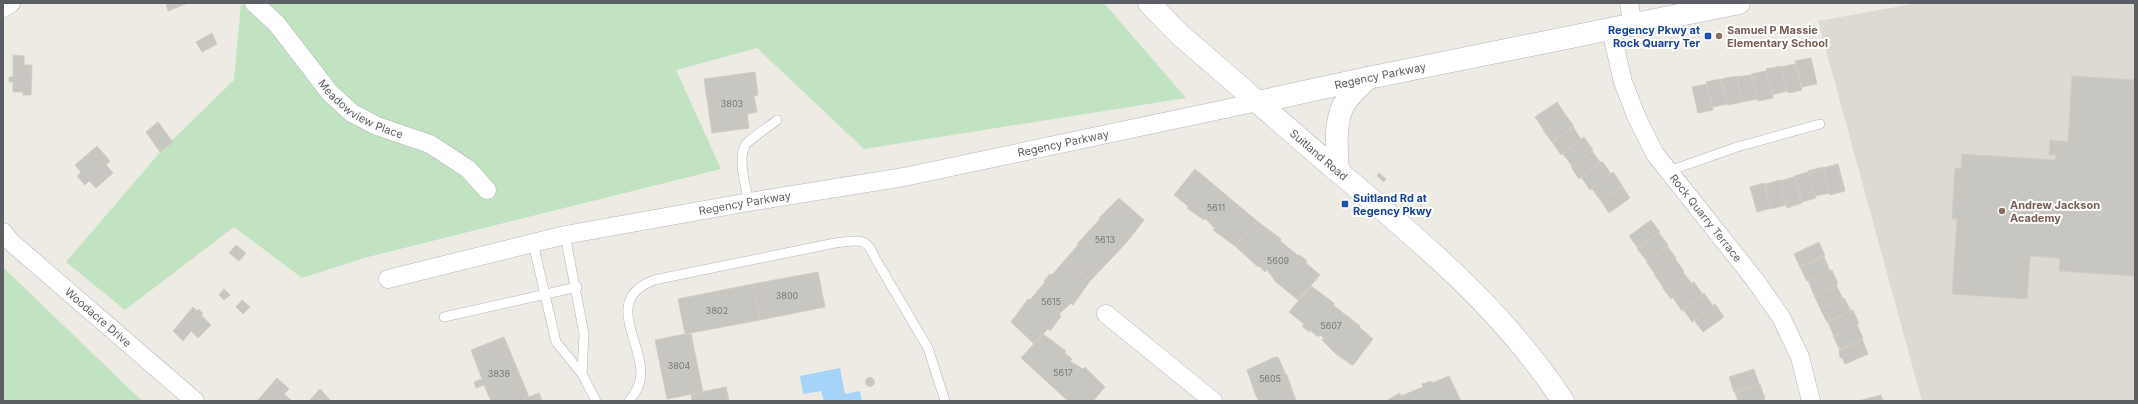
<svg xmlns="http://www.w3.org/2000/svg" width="2138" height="404" font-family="Inter,sans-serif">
<rect width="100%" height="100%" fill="#edebe3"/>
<path fill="#dddad1" d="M1918,3H2135V401H1922L1818,21Z"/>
<path fill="#c1e3c1" d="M241,3H1104L1186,98L864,149L757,48L676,70L721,169L364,258L302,278L234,227L125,310L66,262L162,150L234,80Z
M3,266L7,271L142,401H3Z"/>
<path fill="#a6d3fa" d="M840,368L845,394L860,391L862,401H824L821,391L803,394L800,376Z"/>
<path fill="#c8c6c0" stroke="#d1cdc2" d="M166,3H188L168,11Z
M212,33L217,44L202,52L196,42Z
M13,55L24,56V65H32L31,95H23V92H13V82H9V77H13Z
M1811,58L1817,84L1802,87L1795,61Z
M1795,64L1802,90L1788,93L1781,67Z
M1781,66L1787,91L1772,95L1766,69Z
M1766,71L1773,98L1758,101L1751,74Z
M755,72L758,95L754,96L757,112L747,114L749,128L712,133L704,79Z
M1751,75L1758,99L1742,102L1737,77Z
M1737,76L1742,102L1728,105L1721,79Z
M2072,76L2135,80V276L2059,271L2060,258L2030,256L2027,299L1952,294L1957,219H1952L1955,168L1961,169L1962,154L2055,160L2056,155H2049L2050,140L2068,142Z
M1720,79L1728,104L1713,107L1706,82Z
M1707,84L1713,110L1698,113L1692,87Z
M1557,102L1565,114L1544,130L1535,117Z
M1565,114L1574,126L1552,142L1543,130Z
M158,122L173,142L160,152L146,132Z
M1573,127L1581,139L1561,155L1552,142Z
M1584,137L1593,150L1572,166L1563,154Z
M97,146L110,161L106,165L113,173L96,188L89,181L85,185L77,176L81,172L75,165Z
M1592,151L1600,162L1579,179L1571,167Z
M1602,161L1611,174L1590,190L1581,177Z
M1838,164L1845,191L1830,195L1823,168Z
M1823,167L1830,193L1815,196L1808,171Z
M1195,169L1257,221L1235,246L1213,230L1215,229L1205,218L1204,220L1187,208L1189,207L1174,195Z
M1613,172L1622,185L1601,201L1592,189Z
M1808,172L1816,198L1802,202L1794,176Z
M1379,173L1386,179L1384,182L1377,176Z
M1794,177L1802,203L1787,208L1780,181Z
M1780,180L1786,205L1771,209L1765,184Z
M1764,183L1771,208L1757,212L1750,187Z
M1622,186L1630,198L1609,213L1601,201Z
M1119,198L1144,220L1127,242L1090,281L1065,260L1078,245L1077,244L1100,219L1099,218Z
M1651,220L1660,232L1638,248L1629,236Z
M1257,221L1281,239L1280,241L1299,256L1300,255L1307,261L1306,263L1320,275L1298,300L1276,282L1267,270L1265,272L1259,266L1258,267L1235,246Z
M1659,233L1668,245L1647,261L1637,249Z
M1819,242L1825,256L1800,267L1794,254Z
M236,245L246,253L239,261L229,253Z
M1667,246L1676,258L1655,274L1646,261Z
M1824,257L1830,271L1807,281L1800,267Z
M1675,259L1684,271L1663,287L1654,274Z
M1065,260L1090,281L1073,305L1071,303L1059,314L1061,316L1050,331L1048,329L1034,344L1011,322L1028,299L1030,300L1045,282L1044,281L1050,274L1052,275Z
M1832,270L1838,284L1814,295L1808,280Z
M818,272L825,307L760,320L753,284Z
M1683,272L1692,284L1671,299L1662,287Z
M1694,282L1703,295L1682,311L1673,298Z
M753,284L760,320L685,334L678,299Z
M1836,285L1843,299L1820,308L1814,295Z
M1311,286L1334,303L1333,305L1360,326L1359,327L1373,339L1354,364L1352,365L1336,354L1322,340L1324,338L1320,335L1318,337L1310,330L1309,332L1302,326L1304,324L1289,312Z
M224,289L230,295L224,300L219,295Z
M1704,293L1713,306L1692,322L1683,309Z
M1844,298L1851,311L1827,322L1820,308Z
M242,300L250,307L243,314L236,307Z
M1715,304L1724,317L1703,332L1694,320Z
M193,307L197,311L199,309L203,314L201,315L211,325L198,338L191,331L183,341L173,331Z
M1853,310L1859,324L1834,336L1828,322Z
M1857,325L1863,338L1840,350L1833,336Z
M685,334H691L703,392L667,399L655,340Z
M1043,334L1066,351L1065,353L1072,359L1070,361L1083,369L1085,367L1105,387L1093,401H1068L1021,358Z
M504,337L529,397L520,401H491L484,385L476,388L474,382L482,379L471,350Z
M1862,339L1868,354L1845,364L1842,357L1840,358L1839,351Z
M1275,357H1278L1286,375H1287L1296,401H1259L1256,396L1247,370Z
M1754,369L1759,384L1734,392L1729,377Z
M1449,376L1461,401H1386L1400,393L1401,396L1423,387L1422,384L1431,381L1432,383Z
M865.5 382a4.5 4.5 0 1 1 9 0a4.5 4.5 0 1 1-9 0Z
M277,378L289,389L284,394L292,401H257Z
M1760,384L1765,399L1756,401H1738L1735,392Z
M726,387L729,401H692L691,394Z
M320,389L331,401H309Z
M539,393L542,401H520L529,397Z
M1881,395L1883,401H1858Z"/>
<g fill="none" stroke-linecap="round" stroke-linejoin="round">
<g stroke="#b3b5ba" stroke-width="10">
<path id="lane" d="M1669,171L1737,147L1820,124
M749,202C746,188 736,155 747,143C756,135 768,127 777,120
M565,235L584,334L582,374
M533,243L556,342L582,374L596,401
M444,317L577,287
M629,401C635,394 641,384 641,373C641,339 604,299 654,280L835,243C857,241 866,235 875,258L928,348L945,401"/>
</g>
<g stroke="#b3b5ba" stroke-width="19">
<g id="street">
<path id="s1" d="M254,3L276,23L330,93L352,113L377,126L430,144L468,169L487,190"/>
<path d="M1629,3L1633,25"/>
<path d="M3,8L11,3"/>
<path id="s2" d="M1611,30L1623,82L1637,118L1655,154L1755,280L1781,317L1800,357L1811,401"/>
<path id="s3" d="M3,232L11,242L195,401"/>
<path id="s4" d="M388,279L565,235L749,202L904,177L1258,102"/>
<path d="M1106,314L1213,401"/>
</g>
</g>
<g stroke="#b2b5ba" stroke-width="23">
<g id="secondary">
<path id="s5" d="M1149,3L1180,35C1232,79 1282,124 1334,168C1417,238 1503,309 1563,401"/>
<path id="s6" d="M1258,102L1368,78L1739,3"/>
<path d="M1338,171C1337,151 1334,126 1343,106C1348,96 1360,86 1368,78"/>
</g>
</g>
<use href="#lane" stroke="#fff" stroke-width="9"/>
<use href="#street" stroke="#fff" stroke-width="18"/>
<use href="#secondary" stroke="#fff" stroke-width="22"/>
</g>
<g fill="#1a4fb4" stroke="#fff" stroke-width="1.5">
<rect x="1704" y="32" width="8" height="8" rx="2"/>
<rect x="1341" y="200" width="8" height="8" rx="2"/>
</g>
<g fill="#8d6e63" stroke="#fff" stroke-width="1.5">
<circle cx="1719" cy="36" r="4"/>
<circle cx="2002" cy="211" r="4"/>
</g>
<g text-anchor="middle" stroke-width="4" stroke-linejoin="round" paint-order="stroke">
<g font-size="9" fill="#76787a">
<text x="732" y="107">3803</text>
<text x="1216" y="211">5611</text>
<text x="1105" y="243">5613</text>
<text x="1278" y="264">5609</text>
<text x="787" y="299">3800</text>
<text x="1051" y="305">5615</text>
<text x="717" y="314">3802</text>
<text x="1331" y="329">5607</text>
<text x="679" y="369">3804</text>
<text x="1063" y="376">5617</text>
<text x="499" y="377">3838</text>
<text x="1270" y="382">5605</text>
</g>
<g font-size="11" font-weight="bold" fill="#164399" stroke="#fff" text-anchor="end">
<text x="1700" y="34">Regency Pkwy at<tspan x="1700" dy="13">Rock Quarry Ter</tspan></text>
<text x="1353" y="202" text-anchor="start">Suitland Rd at<tspan x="1353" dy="13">Regency Pkwy</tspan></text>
</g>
<g font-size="11" font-weight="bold" fill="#785e54" stroke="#fff" text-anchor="start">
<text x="1727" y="34">Samuel P Massie<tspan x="1727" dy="13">Elementary School</tspan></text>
<text x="2010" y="209">Andrew Jackson<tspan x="2010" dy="13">Academy</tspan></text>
</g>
<g font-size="11" fill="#5b5e63" stroke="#fff">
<text dy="4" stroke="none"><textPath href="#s6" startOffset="125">Regency Parkway</textPath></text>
<text dy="4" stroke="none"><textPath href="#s1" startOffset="153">Meadowview Place</textPath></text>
<text dy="4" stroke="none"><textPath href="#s4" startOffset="689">Regency Parkway</textPath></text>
<text dy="4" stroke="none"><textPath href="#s5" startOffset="228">Suitland Road</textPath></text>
<text dy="4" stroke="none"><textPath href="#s4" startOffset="365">Regency Parkway</textPath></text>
<text dy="4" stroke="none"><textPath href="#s2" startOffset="214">Rock Quarry Terrace</textPath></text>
<text dy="4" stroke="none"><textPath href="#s3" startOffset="128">Woodacre Drive</textPath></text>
</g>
</g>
<rect width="2138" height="404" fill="none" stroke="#5b5e63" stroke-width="8"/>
</svg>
